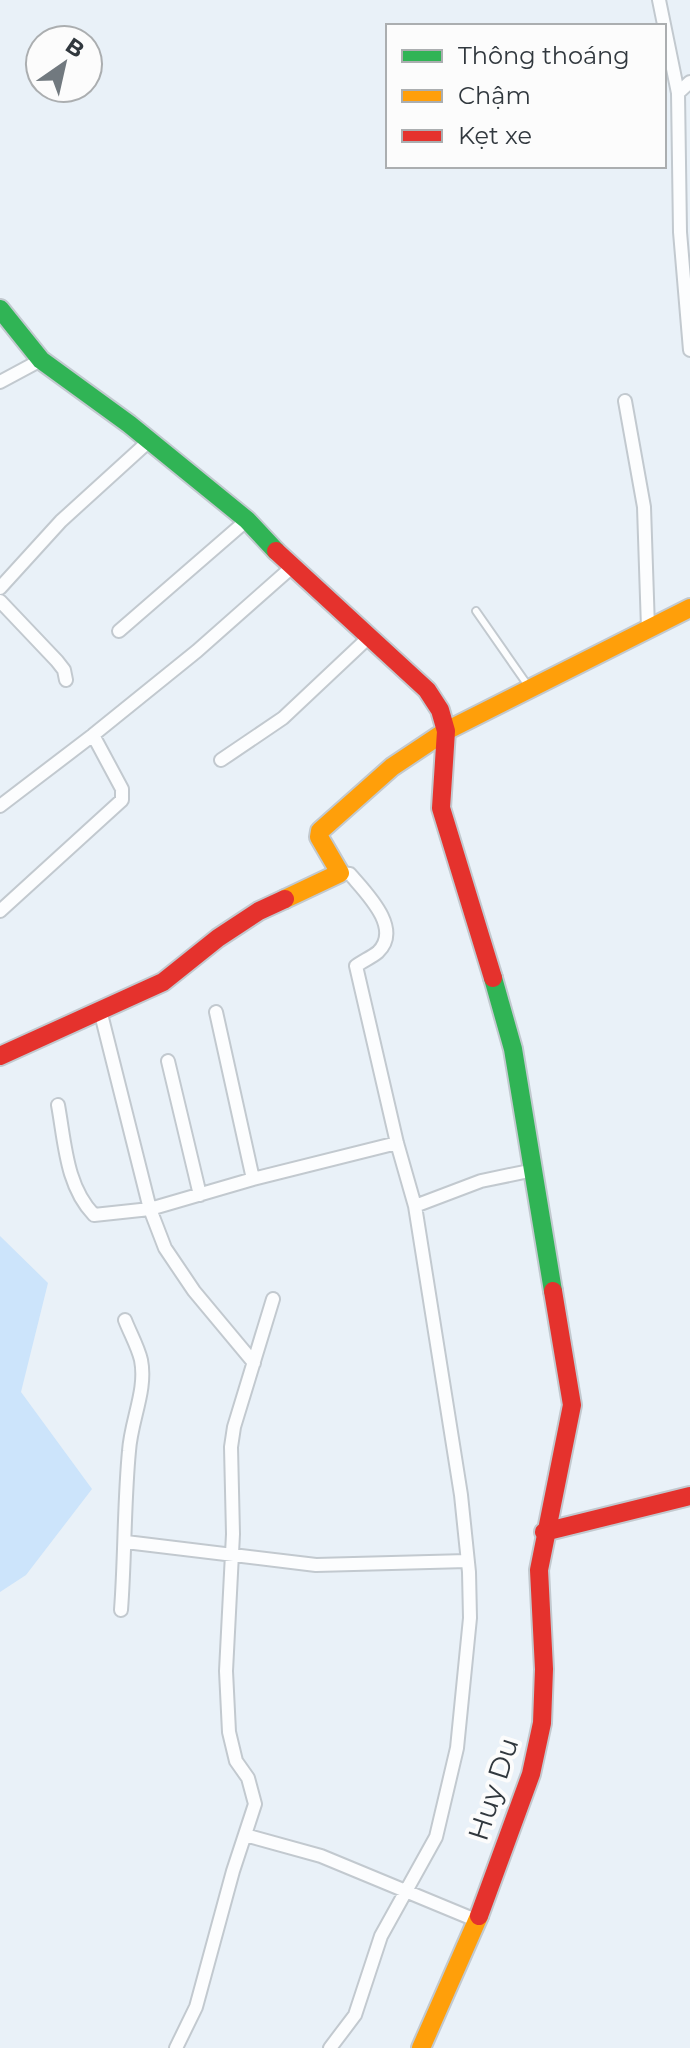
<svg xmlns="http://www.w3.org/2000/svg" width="690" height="2048" font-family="Montserrat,sans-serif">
<rect width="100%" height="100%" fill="#e9f1f8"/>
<path fill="#cce4fb" d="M0,1236L48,1283L21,1392L92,1489L26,1575L0,1592Z"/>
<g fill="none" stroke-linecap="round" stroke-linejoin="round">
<g stroke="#c2c9cf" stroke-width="10">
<path id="lane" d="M476,611L529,687"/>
</g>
<g stroke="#c2c9cf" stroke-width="16">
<path id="street" d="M659,0L678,93L680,232L690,350
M678,93L690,82
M0,382L41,360
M625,401L644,507L648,628
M0,588L61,521L149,441
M0,601L57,661L64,670L66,680
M119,631L247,520
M221,760L283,718L368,638
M0,806L93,735
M0,911L122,800V789L93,735L197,651L292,567
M100,1010L150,1209L165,1248L194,1291L254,1363
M216,1012L253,1179
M168,1061L200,1195
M58,1105C65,1143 66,1186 94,1215L150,1209L253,1179L397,1143
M415,1206L481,1181L534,1170
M126,1542L316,1565L467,1561
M121,1610C125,1557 124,1504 129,1451C131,1420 147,1390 141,1360C138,1347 130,1333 125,1320
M245,1835L321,1856L478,1921
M176,2048L196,2007L233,1871L255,1804L248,1778L236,1761L229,1732L226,1671L233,1534L231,1447L234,1427L273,1299
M330,2048L355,2015L381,1936L436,1837L457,1748L470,1618L469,1572L461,1495L415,1206L397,1143L356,966C363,961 372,957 378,952C403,928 365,892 350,874L340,873"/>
</g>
<g stroke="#c2c9cf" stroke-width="22">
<path id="fast" d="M0,309L41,360L129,424L247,520L276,551
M493,978L513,1049L553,1291"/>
</g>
<g stroke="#c2c9cf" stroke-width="22">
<path id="slow" d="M285,899L340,873L319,837L320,831L392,767L446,731L690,608
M421,2048L479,1916"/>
</g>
<g stroke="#c2c9cf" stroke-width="22">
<path id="jam" d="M276,551L427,690L440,710L446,731L441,808L493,978
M0,1056L163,982L218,938L259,911L285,899
M544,1532L690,1496
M479,1916L531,1774L542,1723L544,1669L539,1570L572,1405L553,1291"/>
</g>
<use href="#lane" stroke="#fcfdfe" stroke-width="6"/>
<use href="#street" stroke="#fcfdfe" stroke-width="12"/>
<use href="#fast" stroke="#30b455" stroke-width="18"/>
<use href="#slow" stroke="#ff9f0a" stroke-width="18"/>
<use href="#jam" stroke="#e5322d" stroke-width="18"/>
</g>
<g text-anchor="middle" stroke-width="8" stroke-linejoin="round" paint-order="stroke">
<g font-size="28" fill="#31383e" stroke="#fcfcfc">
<text transform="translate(493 1789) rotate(-72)" y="10">Huy Du</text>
</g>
</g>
<rect x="386" y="24" width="280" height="144" fill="#fcfcfc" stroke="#abaeb0" stroke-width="2"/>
<rect x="402" y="50" width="40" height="12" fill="#30b455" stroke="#abaeb0" stroke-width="2"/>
<text x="458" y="64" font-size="24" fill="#31383e">Thông thoáng</text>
<rect x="402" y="90" width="40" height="12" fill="#ff9f0a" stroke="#abaeb0" stroke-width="2"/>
<text x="458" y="104" font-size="24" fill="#31383e">Chậm</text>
<rect x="402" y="130" width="40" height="12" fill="#e5322d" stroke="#abaeb0" stroke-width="2"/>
<text x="458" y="144" font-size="24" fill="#31383e">Kẹt xe</text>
<g transform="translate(64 64) rotate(34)"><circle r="38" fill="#fcfcfc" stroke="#abaeb0" stroke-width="2"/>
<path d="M0-6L14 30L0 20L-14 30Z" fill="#71797f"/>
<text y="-12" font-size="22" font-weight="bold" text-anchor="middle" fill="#31383e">B</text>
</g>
</svg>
